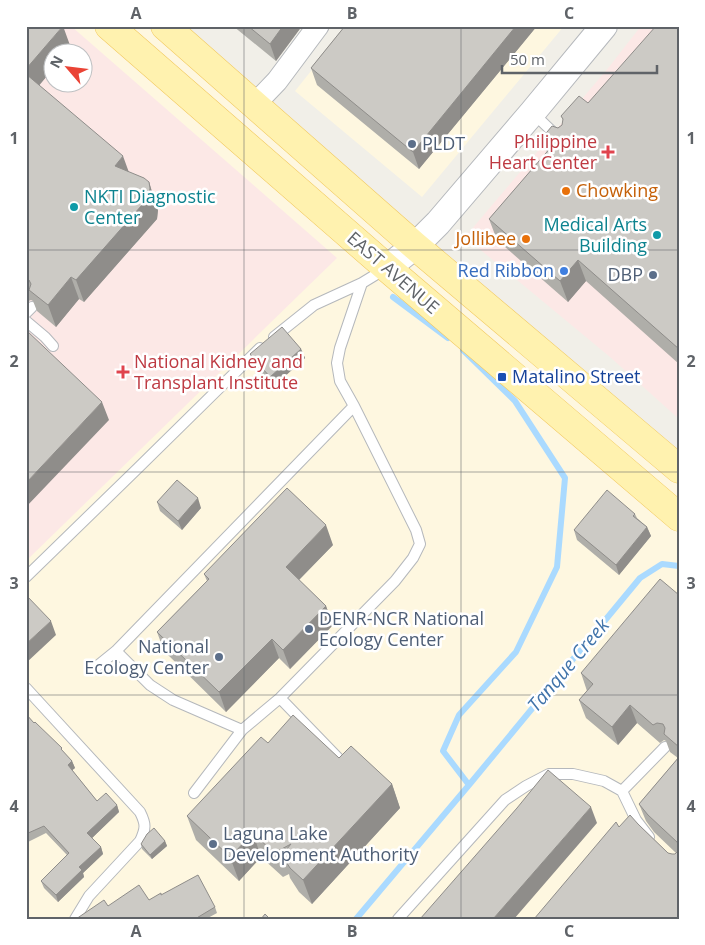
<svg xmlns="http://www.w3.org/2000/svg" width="705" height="945" font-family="'Open Sans',sans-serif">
<rect width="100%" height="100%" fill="#f1efe8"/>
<path fill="#fef7e0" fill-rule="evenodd" d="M26,26H146L387,231L679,484V919H26ZM52,52H82V82H52Z
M347,26H564L422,197L295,91Z"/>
<path fill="#fce8e6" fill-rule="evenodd" d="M26,26H71L337,258L26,561ZM52,52H82V82H52Z
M641,26H679V419L610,357L465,237L609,67Z"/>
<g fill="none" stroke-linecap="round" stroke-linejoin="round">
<path stroke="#aadaff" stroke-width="6" d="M393,297L448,338
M463,350L515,401L565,478L557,567L516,652L459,715L443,751L469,785L640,578L662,564L679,566
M356,919L469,785"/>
<g stroke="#b5b8bc" stroke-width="12">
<path id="service" d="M533,113L559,138
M26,313L32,307
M26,321L45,337L53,346
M274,337L314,305L362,283
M26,577L137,469L260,348
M116,651L150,685L173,700L242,730
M95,668L116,651L354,406L340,381L337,363L340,348L362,283L385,269
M26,688L140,812C146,824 146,828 140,841L89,896L75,919
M280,698L338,758
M622,791L636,820L649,837
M194,793L242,730L280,698L395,581L413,558L420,544L416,530L354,406
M398,919L505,800L526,786L549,774H573L604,781L622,791L665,747"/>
</g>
<g stroke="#b5b8bc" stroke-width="23">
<path id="minor" d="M254,105L277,81L318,26"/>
</g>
<g stroke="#b5b8bc" stroke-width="28">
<path id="tertiary" d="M387,268L415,246L438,223L532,113L604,26"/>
</g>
<g stroke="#f2c960" stroke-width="29">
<path id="primary" d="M109,26L387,268L679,517
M165,26L415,246L679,469"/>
</g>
<use href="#service" stroke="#fff" stroke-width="10"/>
<use href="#minor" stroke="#fff" stroke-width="21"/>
<use href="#tertiary" stroke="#fff" stroke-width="26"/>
<use href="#primary" stroke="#fff2af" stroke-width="28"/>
</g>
<path fill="#afaea9" d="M26,26L71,48L67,52H52V70L39,85L129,172L158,210L157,219L84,302L79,299L56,327L37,311L33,301L31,300L26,302Z
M233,26H302L276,61Z
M345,26H537L419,169L317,85L311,68Z
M679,26V364L586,281L568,302L497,240L489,219L547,152L542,138L562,125L563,120L561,116L588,103Z
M301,349L305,358L273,387L253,364L250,354Z
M157,502L201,508L182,530L160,511Z
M635,514L637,518L647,527L651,536L619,575L577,540L574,530Z
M333,545L299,580L326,606L333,625L290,669L279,658L226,712L164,651L157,632L207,581L204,574Z
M679,595V919L619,827L638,824L668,853L672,854H675L676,853L654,832L646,821L639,804L678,758L670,752L666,741L664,740L660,743L637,723L618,745L586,718L579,700L587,691L581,673Z
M26,714L34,723L72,761L75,768L72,770L97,801L117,805L119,812L92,838L101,847L103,854L83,873L84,877L58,902L44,888L41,881L67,855L46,833L26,843Z
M339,758L392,784L400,808L312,904L299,892L290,878L289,874L283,877L261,857L239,881L196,840L187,816Z
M165,841L167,846L152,859L142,849L141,844Z
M161,895L215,907L217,913L206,919H76L108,906L149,900Z"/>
<path fill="#8f8d8a" d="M63,26L71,48L67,52H52V70L32,94L26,78V69Z
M283,26H302L276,61L270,44Z
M516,26H537L419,169L413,152Z
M123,156L131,178L115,166Z
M149,182L158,210L157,219L84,302L76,280Z
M578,260L586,281L568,302L560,281Z
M71,277L79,299L56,327L48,305Z
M301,349L305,358L273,387L270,377Z
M102,402L109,420L26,507V483Z
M198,498L201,508L182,530L178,521Z
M326,525L333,545L293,586L286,567Z
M647,527L651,536L619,575L616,565Z
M326,606L333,625L290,669L283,650Z
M51,621L56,635L26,663V644Z
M272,639L279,658L226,712L219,692Z
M630,705L637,723L618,745L612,727Z
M72,761L75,768L70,772L68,765Z
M392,784L400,808L312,904L303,880Z
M117,805L119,812L90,840L87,833Z
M591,807L597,823L514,919H493Z
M253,833L261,857L239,881L230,857Z
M165,841L167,846L152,859L150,855Z
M101,847L103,854L83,873L84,877L58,902L56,895L79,867Z"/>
<path fill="#cccac5" stroke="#8f8d8a" d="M26,26H63L26,69Z
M248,26H283L270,44Z
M345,26H516L413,152L311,68Z
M656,26H679V349L578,260L560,281L489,219L552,146L542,138L552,126L558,128L562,125L563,119L561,116L579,96L588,103Z
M26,74L123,156L115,166L144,178L149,182L150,188L149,197L76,280L71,277L48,305L29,290L31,284L29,280H26Z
M282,327L301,349L270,377L250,354Z
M26,330L102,402L26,483Z
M177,480L198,498L178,521L157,502Z
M287,488L326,525L286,567L326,606L283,650L272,639L219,692L157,632L209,579L204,574Z
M607,490L635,514L633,516L647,527L616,565L574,530Z
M660,579L679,595V747L664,734L665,728L663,724L657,723L653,725L630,705L612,727L579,700L593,684L581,673Z
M26,595L51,621L26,644Z
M26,714L34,723L35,722L62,748L61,749L72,761L68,765L97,801L106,793L117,805L87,833L101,847L79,867L82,870L56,895L41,881L69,853L44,826L26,834Z
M293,715L339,758L351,746L392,784L303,880L290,868L282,855L291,844L274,853L253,833L230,857L187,816L261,737L268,743Z
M679,757V845L677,842L648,815L639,804Z
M548,770L591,807L493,919H420L517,808Z
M630,815L638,824L668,853L672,854H675L679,850V919H534L616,822L619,827Z
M154,828L165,841L150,855L141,844L147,834Z
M198,875L215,907L195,919H76L104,900L108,906L139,885L149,900L161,893V895Z
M265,914L270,919H261Z"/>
<path fill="none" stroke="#5f6368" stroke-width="1" stroke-opacity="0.55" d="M244,26V919M461,26V919M26,250H679M26,472H679M26,695H679"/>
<g fill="#5c6f8a" stroke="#fff" stroke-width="2">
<circle cx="412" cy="144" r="5"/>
<circle cx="653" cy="275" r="5"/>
<circle cx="309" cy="629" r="5"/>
<circle cx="219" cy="657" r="5"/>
<circle cx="213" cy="844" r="5"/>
</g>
<g fill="#e0444e" stroke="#fff" stroke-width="2">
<path d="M605.5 144.5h5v5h5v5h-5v5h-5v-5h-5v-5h5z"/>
<path d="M120.5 364.5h5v5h5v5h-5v5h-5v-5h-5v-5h5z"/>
</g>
<g fill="#e8710a" stroke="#fff" stroke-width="2">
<circle cx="566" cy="191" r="5"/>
<circle cx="526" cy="239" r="5"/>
</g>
<g fill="#0f9aa8" stroke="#fff" stroke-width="2">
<circle cx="74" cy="207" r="5"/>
<circle cx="657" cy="235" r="5"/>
</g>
<circle fill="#3f7fe0" stroke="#fff" stroke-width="2" cx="564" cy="271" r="5"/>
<rect fill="#1a4fb4" stroke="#fff" stroke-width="2" x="497" y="372" width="10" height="10" rx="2.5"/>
<g text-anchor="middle" stroke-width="5" stroke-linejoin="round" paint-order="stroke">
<g font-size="18" fill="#be3a42" stroke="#fff" text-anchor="end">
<text x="597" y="148">Philippine<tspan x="597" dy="21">Heart Center</tspan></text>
<text x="134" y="368" text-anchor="start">National Kidney and<tspan x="134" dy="21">Transplant Institute</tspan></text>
</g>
<g font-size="18" fill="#4e5e75" stroke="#fff" text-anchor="start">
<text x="422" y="150">PLDT</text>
<text x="643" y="281" text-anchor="end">DBP</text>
<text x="319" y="625">DENR-NCR National<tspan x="319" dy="21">Ecology Center</tspan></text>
<text x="209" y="653" text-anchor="end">National<tspan x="209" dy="21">Ecology Center</tspan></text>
<text x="223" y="840">Laguna Lake<tspan x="223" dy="21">Development Authority</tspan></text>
</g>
<g font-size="18" fill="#c56008" stroke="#fff" text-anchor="start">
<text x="576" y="197">Chowking</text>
<text x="516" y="245" text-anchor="end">Jollibee</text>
</g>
<g font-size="18" fill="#0d838f" stroke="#fff" text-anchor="start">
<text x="84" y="203">NKTI Diagnostic<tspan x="84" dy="21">Center</tspan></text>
<text x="647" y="231" text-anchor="end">Medical Arts<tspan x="647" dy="21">Building</tspan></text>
</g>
<g font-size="18" fill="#366cbe" stroke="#fff" text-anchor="end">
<text x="554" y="277">Red Ribbon</text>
</g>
<g font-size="18" fill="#5f6368" stroke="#fff">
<text transform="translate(393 273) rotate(41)" y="6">EAST AVENUE</text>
</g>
<g font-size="18" fill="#164399" stroke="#fff" text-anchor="start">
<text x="512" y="383">Matalino Street</text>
</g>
<g font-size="19" font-style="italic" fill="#4174aa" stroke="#fff">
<text transform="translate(568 665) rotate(-50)" y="7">Tanque Creek</text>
</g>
</g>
<rect width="705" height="945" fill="none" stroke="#ffffff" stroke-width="55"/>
<g transform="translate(68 68) rotate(298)"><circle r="24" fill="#ffffff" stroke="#bfc1c3"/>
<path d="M0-4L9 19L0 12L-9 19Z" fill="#ea4335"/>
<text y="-8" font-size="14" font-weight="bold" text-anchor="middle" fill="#5f6368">N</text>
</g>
<path d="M502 65v8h155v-8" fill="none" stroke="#5f6368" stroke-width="2.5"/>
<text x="510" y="65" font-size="15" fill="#5f6368" stroke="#ffffff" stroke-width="4" paint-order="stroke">50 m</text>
<rect x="28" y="28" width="650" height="890" fill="none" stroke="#5f6368" stroke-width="2"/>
<g font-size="16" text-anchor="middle" font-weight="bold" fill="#5f6368">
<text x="136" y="19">A</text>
<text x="352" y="19">B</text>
<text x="569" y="19">C</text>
<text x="14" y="144">1</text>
<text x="691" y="144">1</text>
<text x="14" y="367">2</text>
<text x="691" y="367">2</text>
<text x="14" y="589">3</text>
<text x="691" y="589">3</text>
<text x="14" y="812">4</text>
<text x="691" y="812">4</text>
<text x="136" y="937">A</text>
<text x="352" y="937">B</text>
<text x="569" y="937">C</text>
</g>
</svg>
